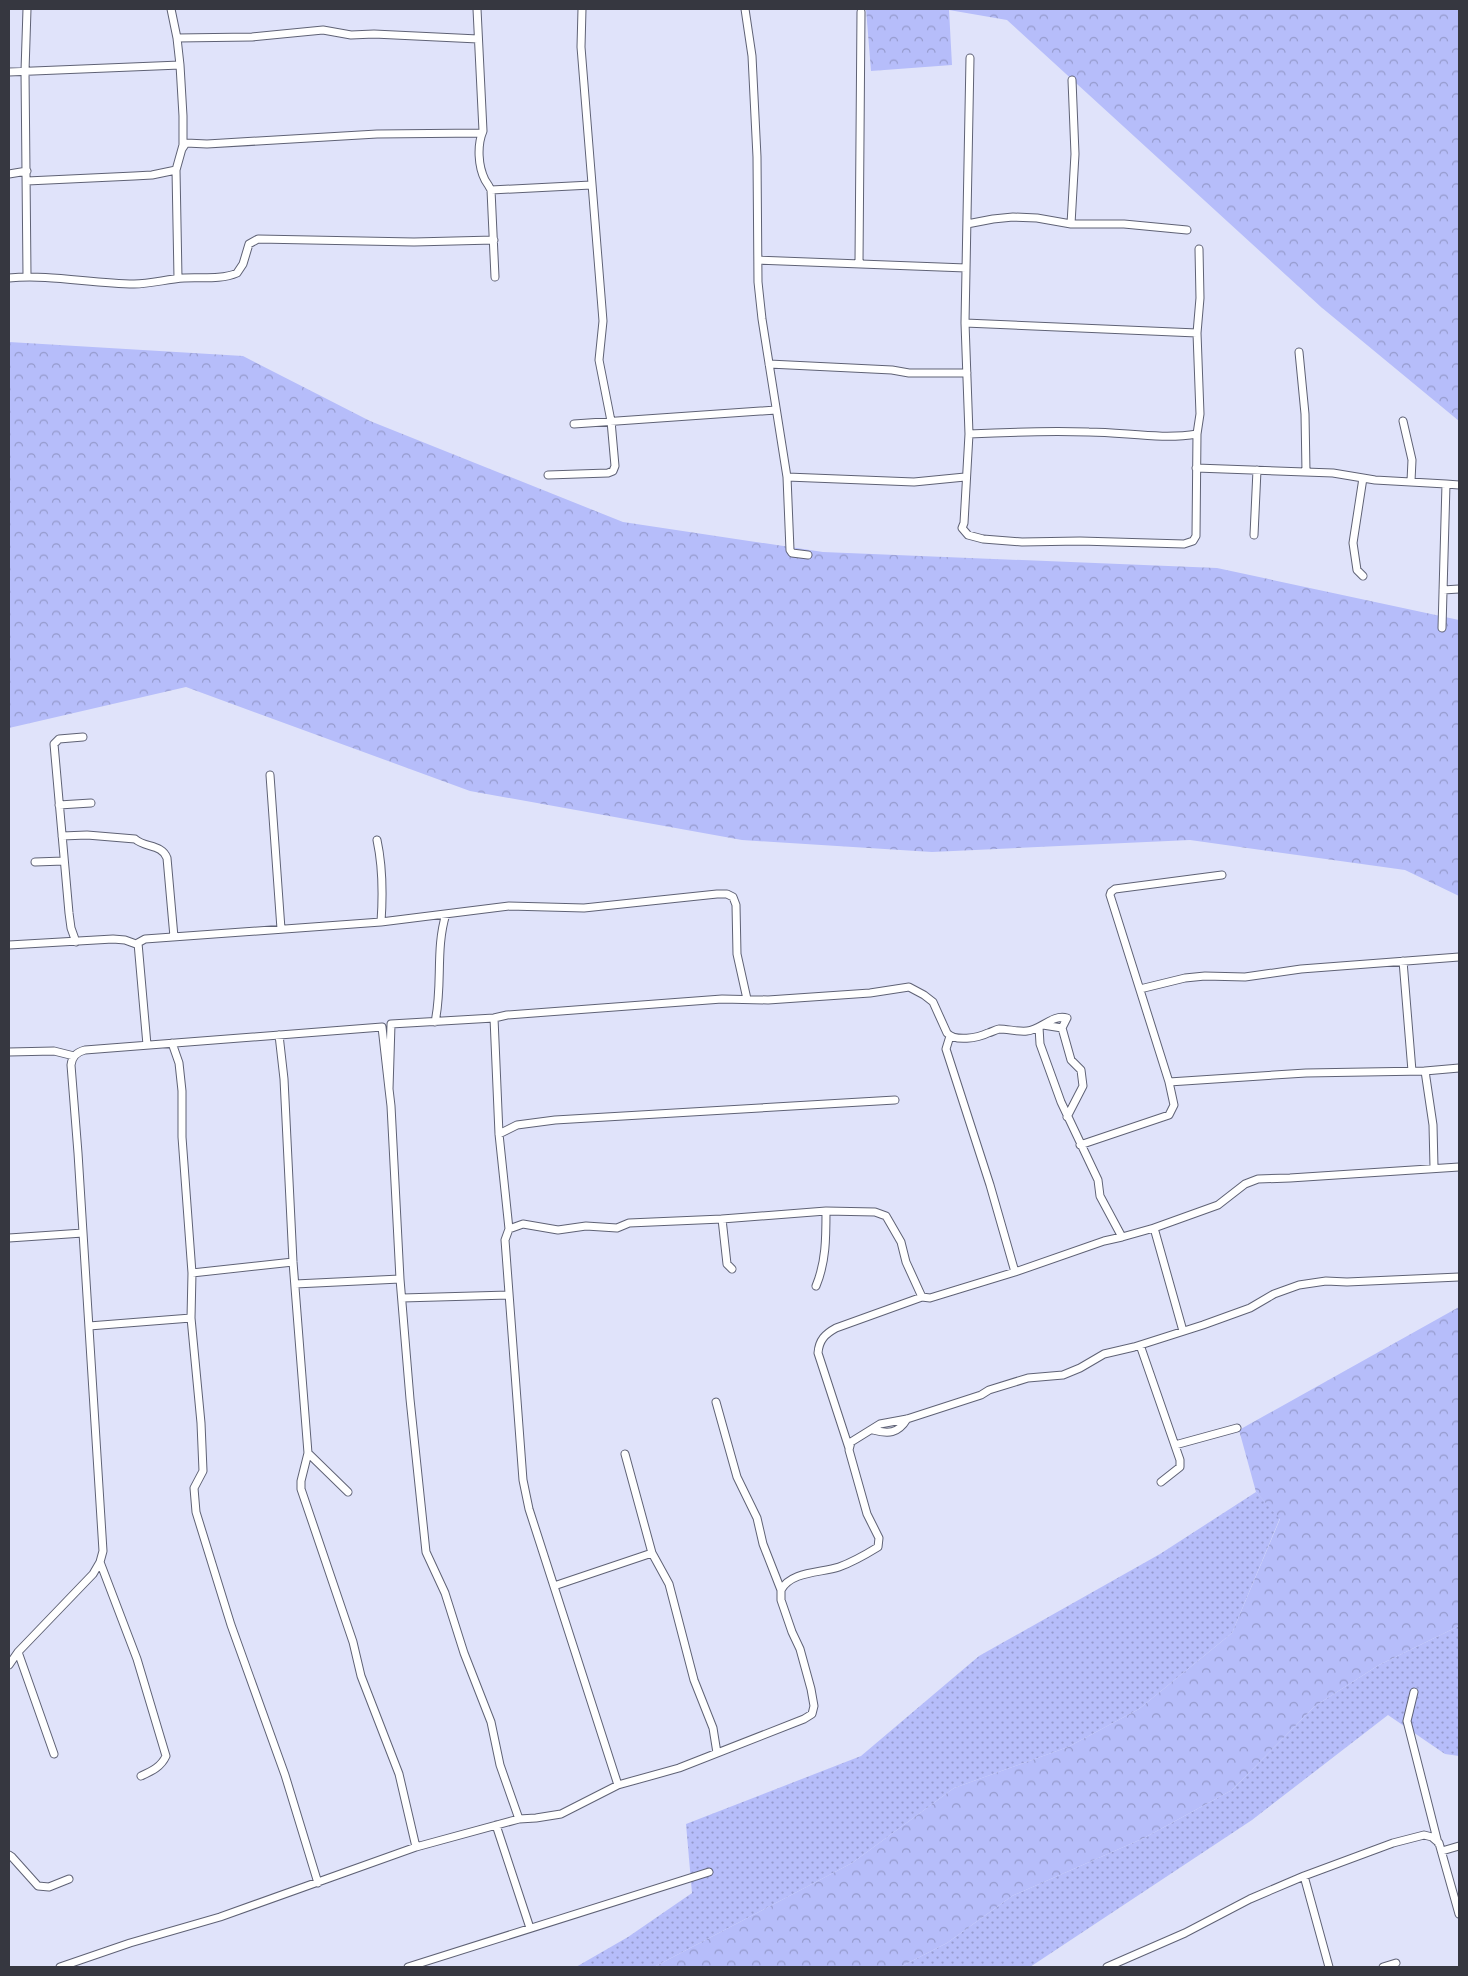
<svg xmlns="http://www.w3.org/2000/svg" width="1468" height="1976" font-family="Barlow,sans-serif">
<defs>
<pattern id="grass-dots" width="8" height="8" patternUnits="userSpaceOnUse" patternTransform="scale(1.25)"><rect width="8" height="8" fill="#b6bdfa"/><path d="M2 2h.1M6 6h.1" fill="none" stroke="#959acc" stroke-width="1.8" stroke-linecap="round"/></pattern>
<pattern id="forest-crowns" width="20" height="18" patternUnits="userSpaceOnUse" patternTransform="scale(1.25)"><rect width="20" height="18" fill="#b6bdfa"/><path d="M2 6a3 3 0 1 1 6 0M12 15a3 3 0 1 1 6 0" fill="none" stroke="#959acc"/></pattern>
</defs>
<rect width="100%" height="100%" fill="#e0e3fa"/>
<path fill="url(#grass-dots)" d="M1256,1492L1280,1518L1232,1633L1139,1709L1068,1747L954,1788L852,1863L654,1967H576L628,1937L692,1893L686,1824L861,1756L979,1656L1160,1554Z
M1459,1626V1756L1445,1754L1388,1715L1252,1820L1030,1967H900L947,1943L1012,1896L1144,1838L1232,1790L1315,1706L1379,1665Z"/>
<path fill="url(#forest-crowns)" d="M866,9H1459V421L1321,307L1007,20L949,10L952,65L871,71Z
M9,342L243,356L370,421L623,522L823,552L1217,568L1459,620V896L1405,870L1190,840L932,852L742,840L470,791L186,687L9,728Z
M1459,1307V1626L1379,1665L1315,1706L1232,1790L1144,1838L1012,1896L947,1943L900,1967H654L852,1863L954,1788L1068,1747L1139,1709L1232,1633L1280,1519L1256,1492L1239,1430Z"/>
<g fill="none" stroke-linecap="round" stroke-linejoin="round">
<g stroke="#5f6275" stroke-width="9">
<path id="minor" d="M171,9L177,38L180,65L183,116V145L176,170L178,278
M477,9L483,131C477,145 478,166 485,180C487,183 489,186 491,190L495,277
M745,9L752,56L757,157L758,282L762,319L787,477L790,550L792,553L808,555
M177,38L252,37L323,30L351,35L374,34L478,39
M970,58L965,323L969,434L964,523L962,528L968,535L983,539L1022,542L1080,541L1184,544L1193,541L1196,536L1197,434
M9,72L180,65
M182,149L186,143L207,144L377,134L482,133
M9,174L27,171
M27,181L134,176L152,175L176,170
M491,190L591,185
M967,224L993,219L1013,217L1037,218L1071,224H1124L1187,230
M1071,224L1075,154L1072,80
M758,260L966,268
M859,263L861,12
M27,275L25,71L27,9
M9,278C50,274 93,284 134,284C151,284 167,279 184,278C200,277 221,280 237,273L243,264L249,244L258,239L414,242L494,240
M965,323L1197,333
M1299,352L1305,414L1306,472
M769,364L892,370L909,373H967
M1403,421L1412,460L1411,481
M574,424L776,410
M969,434C1009,432 1049,431 1089,432C1124,432 1161,440 1197,434L1200,414L1197,333L1200,298L1199,249
M1196,468L1333,473L1375,480L1446,484L1442,628
M548,475L608,473L613,471L615,466L611,421L599,360L603,321L581,47L582,9
M787,477L914,482L965,477
M1446,484L1459,485
M1254,535L1257,470
M1363,576L1357,570L1353,543L1363,478
M1443,590L1459,589
M270,775L281,929
M59,805L91,803
M62,836L87,835L135,839C145,848 162,844 167,858L174,937
M377,840C383,868 383,894 381,922
M35,862L64,861
M76,942L71,928L69,913L54,744L59,739L83,737
M138,943L147,1045
M9,945L113,939L125,940L136,944L145,939L381,922L509,906L584,908L717,894H727L733,897L736,905L737,954L747,999
M1403,961L1412,1071
M1140,989L1185,978L1205,976L1245,977L1301,969L1459,957
M494,1018L499,1134L509,1229L505,1240L523,1480L529,1509L618,1785
M435,1022C443,986 435,949 446,914
M1043,1025L1062,1028
M1039,1027L1040,1044L1061,1102L1098,1180L1100,1196L1122,1237L1154,1228
M279,1035L284,1079L293,1262L308,1453L301,1481V1489L353,1642L361,1676L399,1774L416,1847
M950,1036L946,1049L990,1185L1015,1272
M172,1043L179,1063L182,1091V1137L192,1273L191,1318L201,1423L203,1471L194,1488L196,1512L231,1625L285,1775L318,1883
M9,1052L54,1051L74,1056
M1425,1071L1433,1125L1434,1167
M1169,1082L1110,895L1111,892L1115,889L1222,875
M389,1089L391,1106L400,1279L410,1399L426,1552L445,1593L464,1653L491,1722L500,1765L519,1819
M499,1134L517,1125L555,1120L895,1100
M1080,1145L1169,1115L1174,1105L1169,1082L1306,1073L1425,1071L1459,1068
M722,1219L727,1264L732,1269
M509,1229L523,1224L558,1230L586,1226L617,1228L629,1223L722,1219L826,1211L875,1212L886,1216L901,1242L906,1262L922,1297L930,1298L1015,1272L1104,1241L1122,1237
M9,1238L83,1233
M192,1273L293,1262
M295,1284L400,1279
M816,1286C826,1262 826,1238 826,1211
M402,1298L509,1295
M89,1326L191,1318
M1183,1331L1154,1228L1218,1205L1245,1184L1258,1179L1290,1178L1459,1167
M1140,1345L1180,1460V1467L1161,1482
M873,1430C888,1434 898,1434 907,1419
M1175,1445L1237,1428
M849,1448L818,1353C819,1340 825,1334 836,1328L922,1297
M308,1453L348,1492
M625,1454L652,1553L669,1584L694,1680L713,1728L717,1753
M100,1562L137,1659L166,1756C161,1767 152,1771 141,1776
M554,1586L652,1553
M781,1590C791,1571 821,1573 839,1567C853,1562 865,1555 878,1547L879,1538L867,1514L849,1450L851,1442L880,1424L907,1419L981,1395L989,1390L1028,1378L1063,1375L1080,1368L1104,1354L1134,1347L1203,1325L1250,1308L1274,1294L1299,1285L1326,1281L1347,1282L1459,1277
M18,1652L54,1754
M9,1665L18,1652L93,1574L100,1562L103,1551L78,1153L71,1065C72,1056 77,1052 85,1050L382,1027L389,1089L391,1024L494,1018L507,1015L722,999L768,1000L870,993L909,987L924,995L933,1002L947,1033C955,1042 978,1038 988,1033C992,1032 995,1030 999,1029C1008,1029 1018,1032 1027,1031C1041,1030 1052,1014 1067,1018L1062,1028L1071,1060L1081,1070L1083,1086L1067,1117
M1414,1692L1407,1721L1438,1843
M496,1825L530,1928
M1442,1851L1459,1846
M9,1855L12,1857L38,1886L49,1887L69,1879
M1304,1876L1329,1967
M60,1967L130,1943L220,1917L416,1847L519,1819L536,1818L561,1814L618,1785L679,1768L804,1719L812,1714L814,1706L811,1689L800,1649L792,1632L781,1600V1590L763,1544L757,1518L737,1477L716,1402
M408,1967L709,1872
M1107,1967L1185,1933L1250,1899L1304,1876L1393,1843L1424,1835L1432,1837L1439,1843L1459,1914
M1383,1967L1396,1963"/>
</g>
<use href="#minor" stroke="#fff" stroke-width="7"/>
</g>
<rect width="1468" height="1976" fill="none" stroke="#363740" stroke-width="20"/>
</svg>
